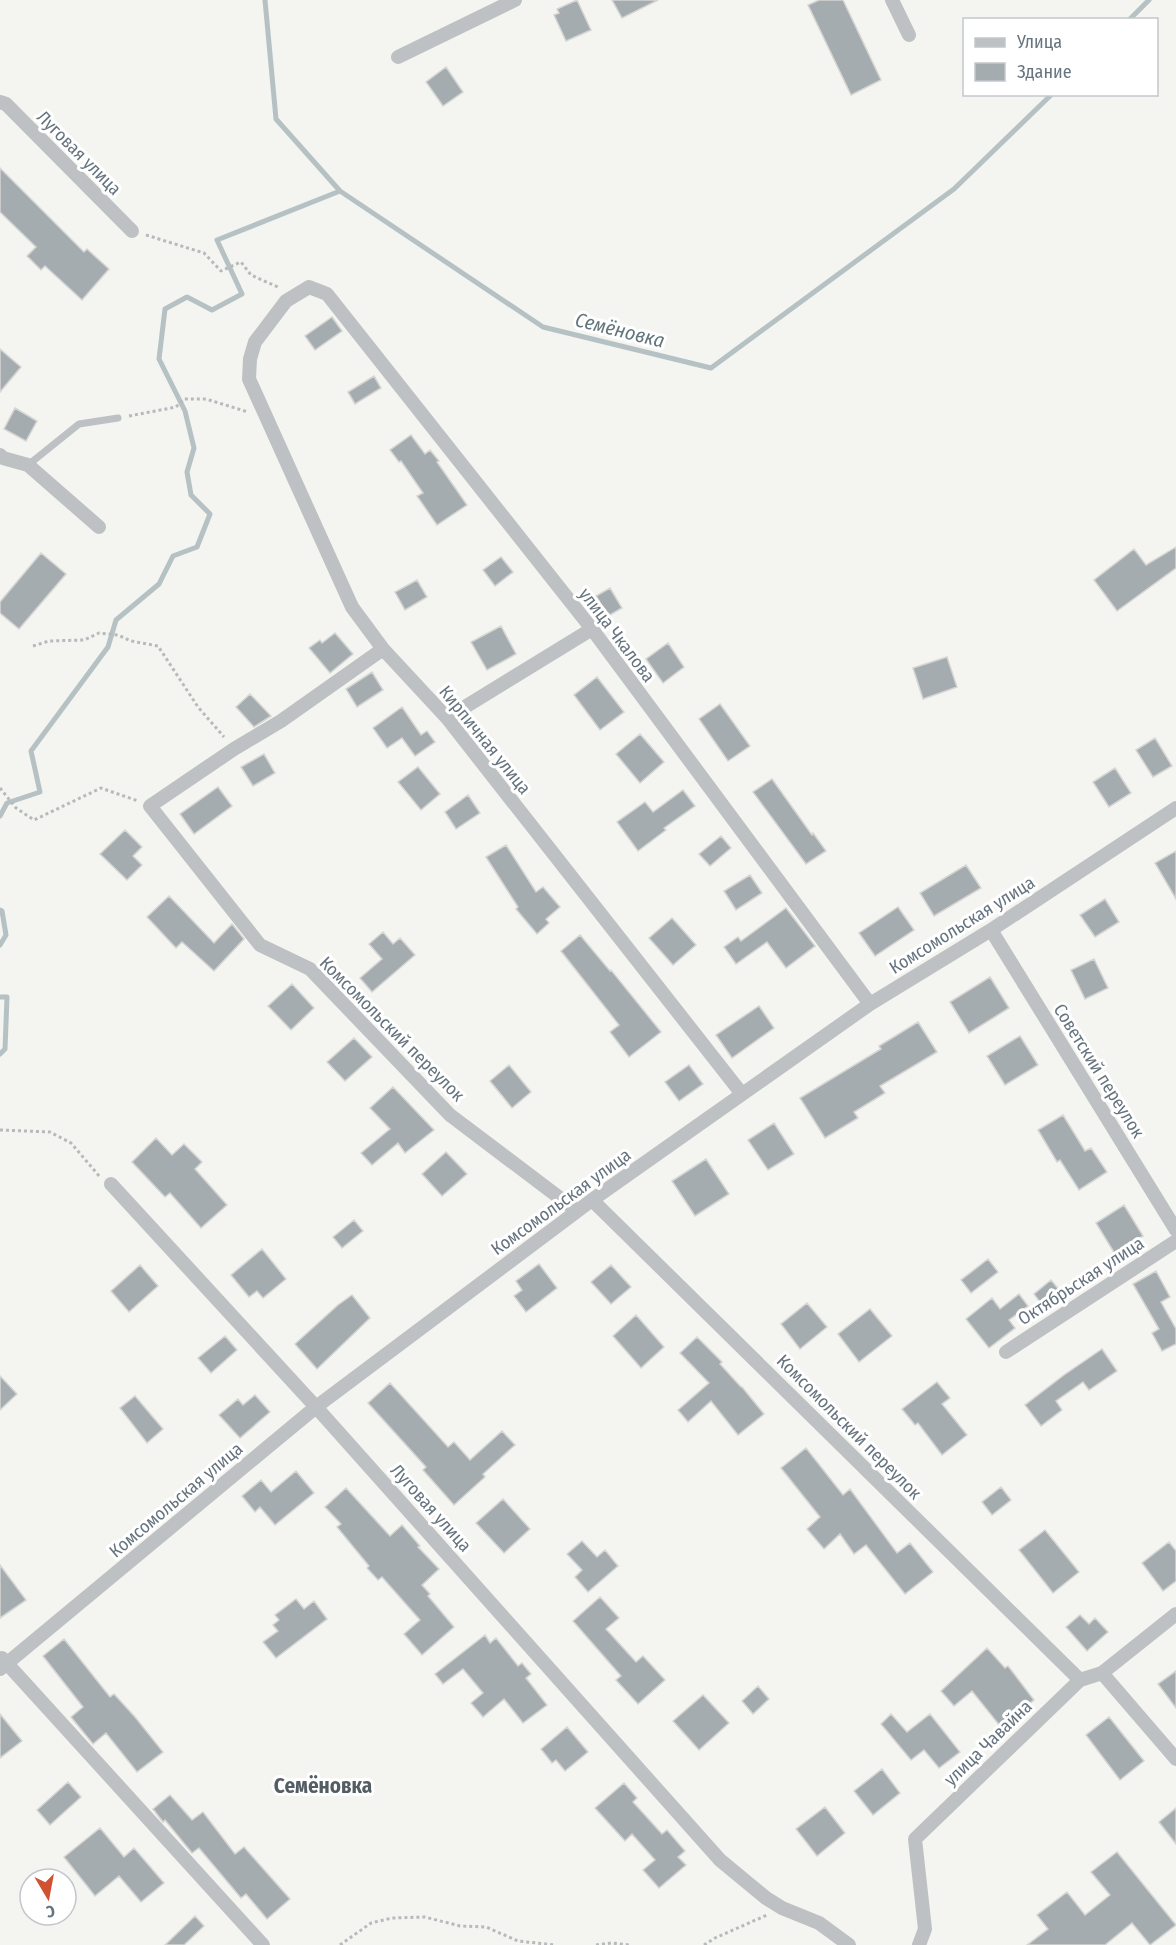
<svg xmlns="http://www.w3.org/2000/svg" width="1176" height="1945" font-family="'Fira Sans Condensed',sans-serif">
<rect width="100%" height="100%" fill="#f4f4f0"/>
<g fill="none" stroke-linecap="round" stroke-linejoin="round">
<path stroke="#b6c1c4" stroke-width="5" d="M265,0L276,119L340,191L543,327L711,368L954,189L1052,94
M1129,20L1149,0
M0,816L7,803L40,792L31,751L108,647L116,620L159,584L173,556L197,547L210,514L191,495L187,472L194,448L185,411L159,359L165,309L187,297L212,310L242,294L217,240L340,191
M0,910L2,911L6,935L0,945
M0,997H7L5,1049L0,1054"/>
</g>
<path fill="#a4acb0" stroke="#d5d5d3" stroke-width="1.5" d="M577,0L591,30L566,41L554,15L559,13L557,9Z
M612,0H658L622,18Z
M819,0H843L881,80L851,95L808,5Z
M446,67L463,92L443,106L426,82Z
M0,168L84,252L87,249L109,269L82,300L45,266L41,270L27,256L36,247L0,212Z
M332,317L342,331L315,350L305,336Z
M0,349L21,367L0,392Z
M374,376L381,388L355,404L348,392Z
M15,408L37,421L26,441L4,429Z
M411,435L425,454L430,450L439,461L437,462L467,505L437,525L417,496L423,493L401,461L399,462L390,450Z
M1176,547V568L1117,611L1094,580L1134,549L1146,565Z
M41,553L66,574L19,629L0,613V602Z
M501,557L513,572L495,586L483,570Z
M417,580L427,597L405,610L395,592Z
M610,588L622,608L608,616L596,596Z
M501,626L516,654L487,670L471,642Z
M335,633L353,654L330,673L309,648L320,640L322,643Z
M668,643L684,667L663,683L646,659Z
M947,657L957,687L923,699L913,668Z
M372,672L383,690L357,707L346,689Z
M597,677L624,712L600,730L574,695Z
M250,694L271,716L254,727L236,707Z
M720,704L750,746L728,761L699,719Z
M402,707L421,735L427,731L435,742L415,756L402,738L387,748L373,728Z
M640,734L664,762L640,783L616,754Z
M1155,738L1172,766L1153,777L1136,750Z
M264,754L275,773L253,786L241,767Z
M418,767L440,794L421,810L398,782Z
M1115,768L1131,793L1109,807L1093,782Z
M772,779L812,835L813,833L826,851L806,864L753,792Z
M218,787L232,806L194,834L180,814Z
M683,790L695,806L664,828L666,830L638,851L617,822L645,802L653,812Z
M468,795L480,813L456,829L445,812Z
M125,830L142,847L133,856L142,865L127,880L100,854Z
M721,836L731,848L710,866L699,854Z
M506,845L536,892L543,887L560,907L546,919L549,923L537,934L516,909L518,907L486,857Z
M1176,851V899L1155,863Z
M966,865L981,888L934,916L920,893Z
M750,875L762,893L736,910L724,891Z
M169,896L214,943L232,924L244,939L214,971L182,942L176,948L147,917Z
M1105,899L1119,922L1095,937L1080,915Z
M898,907L914,930L875,956L859,933Z
M786,908L815,946L786,968L767,942L736,964L724,947L738,937L741,941Z
M672,918L696,945L673,965L649,938Z
M383,932L393,944L400,938L415,955L372,992L360,978L382,959L369,944Z
M580,935L610,971L611,970L661,1032L629,1057L610,1032L619,1025L561,951Z
M1094,959L1108,988L1085,999L1071,970Z
M990,977L1009,1008L969,1033L950,1002Z
M292,984L314,1008L291,1030L268,1006Z
M759,1006L774,1028L732,1058L716,1035Z
M918,1022L937,1052L880,1086L885,1093L854,1112L858,1118L825,1138L800,1098L881,1049L879,1046Z
M1020,1036L1038,1065L1005,1085L987,1056Z
M354,1038L372,1057L345,1081L327,1062Z
M509,1065L531,1092L512,1108L490,1081Z
M689,1065L703,1084L679,1101L665,1082Z
M393,1087L434,1130L405,1153L398,1143L372,1165L361,1153L390,1129L370,1108Z
M1063,1115L1085,1151L1091,1148L1107,1172L1079,1190L1060,1160L1057,1162L1038,1130Z
M774,1123L794,1154L768,1170L748,1140Z
M156,1138L172,1155L184,1144L202,1162L195,1169L227,1205L201,1228L170,1193L165,1197L132,1162Z
M446,1152L467,1174L442,1196L422,1174Z
M706,1159L729,1194L695,1216L672,1181Z
M1124,1205L1143,1236L1115,1254L1096,1223Z
M354,1220L363,1231L342,1248L333,1237Z
M262,1249L286,1279L263,1298L257,1291L249,1297L231,1275Z
M988,1259L998,1272L971,1293L961,1280Z
M539,1264L557,1288L526,1312L514,1296L522,1290L516,1281Z
M140,1265L158,1286L129,1312L111,1291Z
M611,1265L631,1287L611,1304L591,1282Z
M1156,1271L1170,1297L1161,1302L1176,1329V1344L1162,1351L1152,1333L1159,1329L1133,1284Z
M1051,1280L1060,1291L1042,1305L1034,1294Z
M1019,1294L1028,1306L1009,1320L1015,1328L989,1348L966,1319L992,1298L1000,1309Z
M352,1295L370,1318L317,1369L295,1344L338,1305Z
M807,1303L827,1327L800,1349L781,1324Z
M870,1309L892,1336L859,1362L838,1334Z
M636,1315L664,1347L641,1368L613,1336Z
M225,1336L237,1350L211,1373L198,1358Z
M697,1337L722,1362L720,1364L741,1387H742L764,1414L738,1435L711,1401L688,1422L678,1410L709,1383L680,1353Z
M1102,1349L1117,1371L1089,1390L1083,1382L1056,1401L1062,1410L1041,1426L1025,1405L1064,1375Z
M0,1376L17,1394L0,1410Z
M937,1382L950,1398L942,1404L967,1435L942,1455L918,1423L915,1425L902,1409Z
M390,1383L448,1447L454,1442L470,1460L502,1431L515,1445L483,1474L485,1477L454,1505L423,1470L426,1467L368,1403Z
M255,1395L270,1412L240,1438L219,1415L238,1399L243,1405Z
M135,1396L163,1429L147,1443L120,1408Z
M806,1448L843,1495L850,1489L897,1553L910,1543L933,1572L905,1594L866,1545L854,1554L840,1534L824,1549L807,1529L820,1517L781,1468Z
M296,1471L314,1493L275,1525L260,1507L255,1512L242,1496L261,1480L271,1492Z
M1001,1487L1011,1500L992,1515L982,1502Z
M346,1488L390,1536L402,1525L420,1546L418,1547L439,1569L422,1585L430,1594L428,1596L454,1627L422,1655L404,1634L420,1620L382,1577L378,1580L367,1568L369,1566L337,1527L341,1524L325,1507Z
M503,1499L530,1529L504,1553L476,1523Z
M1045,1530L1079,1572L1053,1593L1019,1550Z
M582,1541L597,1557L605,1550L618,1566L588,1592L575,1577L582,1570L567,1554Z
M1169,1542L1176,1551V1581L1163,1591L1142,1563Z
M0,1565L26,1600L0,1618Z
M600,1597L619,1618L606,1629L636,1662L643,1656L665,1680L638,1704L616,1680L621,1676L573,1621Z
M296,1599L304,1609L314,1601L327,1619L276,1658L263,1642L278,1631L273,1625L279,1620L275,1615Z
M1080,1615L1089,1624L1095,1618L1108,1632L1087,1651L1066,1627Z
M485,1635L490,1643L496,1638L518,1666L522,1663L531,1674L526,1678L547,1705L523,1723L504,1699L483,1717L471,1703L483,1693L463,1669L443,1684L435,1674Z
M64,1639L110,1697L114,1694L135,1717L163,1752L137,1772L106,1733L93,1744L71,1717L83,1707L43,1656Z
M987,1648L1005,1668L1008,1666L1034,1700L1000,1726L972,1691L954,1706L941,1691Z
M1176,1671V1708L1158,1684Z
M758,1686L769,1699L753,1714L742,1701Z
M703,1695L729,1723L699,1750L673,1721Z
M0,1714L22,1741L0,1758Z
M891,1714L907,1732L930,1714L960,1752L939,1768L924,1750L911,1760L881,1724Z
M1109,1717L1144,1761L1120,1780L1086,1735Z
M567,1727L588,1752L565,1771L556,1760L552,1763L541,1749Z
M882,1769L900,1793L873,1815L854,1791Z
M68,1782L81,1797L50,1825L37,1810Z
M624,1783L637,1798L633,1802L662,1834L667,1830L685,1851L678,1857L686,1865L659,1888L643,1870L655,1860L632,1834L625,1841L595,1808Z
M170,1795L192,1820L203,1812L235,1854L244,1847L290,1899L267,1919L246,1894L241,1898L199,1848L192,1853L165,1820L163,1822L153,1809Z
M825,1807L845,1833L817,1856L796,1829Z
M1176,1808V1844L1159,1822Z
M100,1828L124,1857L134,1848L164,1883L141,1902L119,1876L95,1896L64,1857Z
M1117,1852L1176,1925L1150,1945L1132,1923L1105,1945H1027L1048,1929L1037,1915L1067,1892L1085,1915L1110,1895L1091,1872Z
M195,1916L204,1926L184,1945H165Z"/>
<g fill="none" stroke-linecap="round" stroke-linejoin="round">
<path stroke="#b7babc" stroke-width="3" stroke-dasharray="3 3" stroke-linecap="butt" d="M146,235L204,253L221,271L241,262L251,275L280,288
M129,416L176,407L184,399H206L248,412
M33,646L49,641L84,640L99,633L118,635L131,641L158,646L198,707L224,737
M0,788L16,808L34,820L101,788L138,801
M0,1130L50,1132L71,1143L100,1177
M340,1945L371,1923L392,1918L425,1917L460,1926L486,1927L518,1941L555,1945
M596,1945L611,1943L630,1945
M704,1945L715,1938L767,1915"/>
<path stroke="#bdc1c4" stroke-width="7" d="M28,465L79,424L118,418"/>
<path stroke="#bdc1c4" stroke-width="14" d="M892,0L909,35
M398,57L515,0
M0,102L6,104L132,231
M0,455L3,458L28,465L99,527
M383,649L281,721L234,749L150,806L260,945L310,969L450,1115L577,1211
M447,718L592,629
M991,930L1176,1230
M742,1094L447,718L383,649L352,607L249,379L250,359L255,342L286,301L309,287L327,294L592,629L870,1004
M111,1184L316,1407L720,1860L766,1898L782,1908L819,1923L849,1945
M592,1200L1080,1680
M1006,1352L1176,1241
M2,1658L263,1945
M0,1669L316,1407L592,1200L870,1004L991,930L1176,808
M1102,1673L1176,1759
M919,1945L925,1929L915,1839L1080,1680L1102,1673L1176,1614"/>
</g>
<g text-anchor="middle" stroke-width="6" stroke-linejoin="round" paint-order="stroke">
<g font-size="18" fill="#66747f" stroke="#fff">
<text transform="translate(79 153) rotate(45)" y="6">Луговая улица</text>
<text transform="translate(617 635) rotate(53)" y="6">улица Чкалова</text>
<text transform="translate(485 740) rotate(51)" y="6">Кирпичная улица</text>
<text transform="translate(962 925) rotate(-32)" y="6">Комсомольская улица</text>
<text transform="translate(392 1029) rotate(45)" y="6">Комсомольский переулок</text>
<text transform="translate(1099 1071) rotate(58)" y="6">Советский переулок</text>
<text transform="translate(561 1202) rotate(-36)" y="6">Комсомольская улица</text>
<text transform="translate(1081 1281) rotate(-33)" y="6">Октябрьская улица</text>
<text transform="translate(849 1427) rotate(45)" y="6">Комсомольский переулок</text>
<text transform="translate(176 1500) rotate(-40)" y="6">Комсомольская улица</text>
<text transform="translate(431 1508) rotate(48)" y="6">Луговая улица</text>
<text transform="translate(988 1743) rotate(-44)" y="6">улица Чавайна</text>
</g>
<g font-size="20" font-style="italic" fill="#62767c" stroke="#fff">
<text transform="translate(620 330) rotate(14)" y="7">Семёновка</text>
</g>
<g font-size="21" font-weight="bold" fill="#535d64" stroke="#fff">
<text x="323" y="1793">Семёновка</text>
</g>
</g>
<rect x="963" y="18" width="195" height="78" fill="#ffffff" stroke="#c2c7cc" stroke-width="1.5"/>
<rect x="975" y="38" width="30" height="9" fill="#bdc1c4" stroke="#c2c7cc" stroke-width="1.5"/>
<text x="1017" y="48" font-size="18" fill="#66747f">Улица</text>
<rect x="975" y="63" width="30" height="18" fill="#a4acb0" stroke="#c2c7cc" stroke-width="1.5"/>
<text x="1017" y="78" font-size="18" fill="#66747f">Здание</text>
<g transform="translate(48 1897) rotate(170)"><circle r="28" fill="#ffffff" stroke="#c2c7cc" stroke-width="1.5"/>
<path d="M0-4.5L10 22L0 15L-10 22Z" fill="#d15233"/>
<text y="-9" font-size="16" font-weight="bold" text-anchor="middle" fill="#66747f">С</text>
</g>
</svg>
